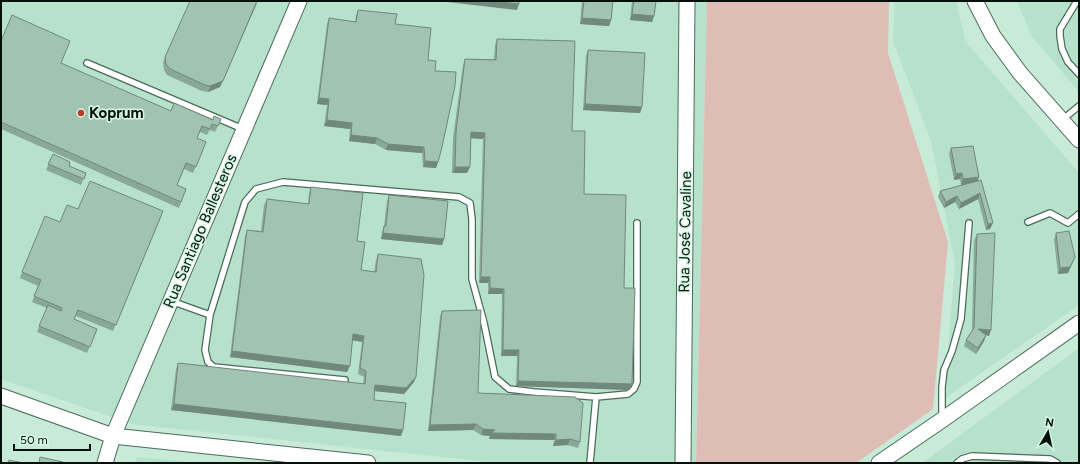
<svg xmlns="http://www.w3.org/2000/svg" width="1080" height="464" font-family="Figtree,sans-serif">
<rect width="100%" height="100%" fill="#c8ebd8"/>
<path fill="#b6e1ca" d="M1,1H707L696,463H498L132,424L1,379Z
M895,1H956L966,42L1079,173V305L944,399L955,263L931,141L893,41Z
M1017,1H1079V92L1031,35Z
M1079,348V463H922Z
M137,457L200,463H136Z"/>
<path fill="#dfbdb7" d="M707,1H889L888,53L948,242L933,409L856,463H696Z"/>
<g fill="none" stroke-linecap="round" stroke-linejoin="round">
<g stroke="#4b6b5b" stroke-width="8">
<path id="lane" d="M1077,1L1060,29V36L1062,49L1068,62L1079,74
M87,63L243,129
M1062,120L1079,106
M1028,222L1050,213L1068,223L1079,214
M171,301L210,315
M345,380L214,367L208,362L205,350L210,315L245,202L256,189L283,182L459,197L470,203L472,219V279L484,323L495,377L509,389L534,392L596,397L628,394L634,389L637,382V223
M942,418V387L944,370L952,351L961,319L969,223
M590,463L596,397
M957,463L962,459L972,456L1050,459L1057,463"/>
</g>
<g stroke="#4b6b5b" stroke-width="17">
<path id="secondary" d="M975,1L993,36L1020,73L1079,140
M1,396L113,436L368,463
M105,463L113,436L299,1
M683,463L687,1
M879,463L942,420L1079,323"/>
</g>
<use href="#lane" stroke="#fff" stroke-width="5.5"/>
<use href="#secondary" stroke="#fff" stroke-width="15"/>
</g>
<path fill="#8aa898" d="M582,1H613L611,20L609,26L580,24Z
M632,1H656L654,16L652,22L630,20Z
M256,4L220,87L208,92L202,91L167,75L164,70L163,63L165,57Z
M358,10L395,24L428,60L435,71L438,162L436,168L423,167L422,153L386,150L375,144L349,141L350,129L324,126L327,105L317,104L327,24L329,18L355,22L356,16Z
M497,39L572,131L584,194L624,288L630,390L516,386L517,356H501L502,294H488V283H479L483,139L470,138L467,173H452L453,138L463,65L465,59H494L495,45Z
M1,41L62,64L171,111L213,120L221,119L215,132L210,130L207,135L200,132L197,138L206,142L193,173L184,169L177,185L186,189L179,208L1,129Z
M588,50L642,107L640,113L583,110L586,56Z
M951,148L978,181L990,229L986,230L978,199L959,209L955,202L944,208L938,197L940,191L964,185H961L960,179L954,180L949,154Z
M53,154L69,166L86,173L81,185L46,170Z
M311,187L357,241L361,270L374,272L376,260L378,254L414,382L404,394L375,391L374,400L403,430L401,436L171,410L176,369L178,363L363,384L364,377L358,374L362,342L353,340L347,372L230,357L245,236L247,230L261,231L264,205L267,199L308,204L309,193Z
M389,195L444,239L442,245L381,239L382,232L384,226L387,201Z
M78,209L161,217L113,331L76,316L74,320L97,329L87,353L37,332L47,308L32,302L38,286L20,278L22,272L60,222Z
M1056,233L1075,257L1068,273L1058,274L1054,239Z
M977,234L989,336L986,335L984,341L976,354L964,346L966,340L972,331L974,240Z
M442,311L478,393L580,442L578,448L568,445L553,446L554,440L489,439L490,436L481,435L473,430L428,431L440,316Z"/>
<path fill="#71887c" d="M258,1L220,87L208,92L210,86Z
M439,1H491L519,4L517,10Z
M632,14L654,16L652,22L630,20Z
M582,18L611,20L609,26L580,24Z
M319,98L329,99L327,105L317,104Z
M585,104L642,107L640,113L583,110Z
M327,120L352,123L350,129L324,126Z
M471,132L485,133L483,139L468,138Z
M351,135L377,138L375,144L349,141Z
M388,144L424,147L422,153L386,150Z
M425,161L438,162L436,168L423,167Z
M455,167H470L467,173H452Z
M962,173L960,179L954,180L956,174Z
M979,177L977,183L961,185L963,179Z
M980,193L978,199L959,209L961,203Z
M957,196L955,202L944,208L946,202Z
M993,223L990,229L986,230L988,224Z
M383,233L444,239L442,245L381,239Z
M1075,257L1068,273L1058,274L1060,268Z
M481,277H490L488,283H479Z
M490,288L504,289L502,294H488Z
M978,329L991,330L989,336L986,335L984,341L976,354L978,348Z
M353,334L364,336L362,342L351,340Z
M503,350H519L517,356H501Z
M232,351L350,366L347,372L230,357Z
M416,377L414,382L404,394L373,391L375,385Z
M518,381L632,384L630,390L516,386Z
M174,404L403,430L401,436L171,410Z
M476,424L473,430L428,431L430,425Z
M483,429L556,434L554,440L489,439L490,436L481,435Z
M570,439L568,445L553,446L556,440Z"/>
<path fill="#a1c3b1" stroke="#71887c" d="M190,1H257L223,81L210,86L205,85L170,69L166,64L165,57Z
M491,1H519V4Z
M584,1H613L611,20L582,18Z
M634,1H656L654,16L632,14Z
M358,10L397,14L395,24L431,28L428,60L436,61L435,71L456,72L455,86L442,147L438,162L425,161L424,147L388,144L377,138L351,135L352,123L327,120L329,99L319,98L329,18L356,22Z
M12,15L70,41L61,63L171,111L174,103L213,120L214,116L221,119L218,126L212,124L210,129L202,126L197,138L206,142L196,167L186,163L177,185L186,189L181,202L1,122V41Z
M497,39L575,41L572,131H585L584,194L626,195L624,288H635L632,384L518,381L519,350H503L504,289L490,288V277H481L485,133L471,132L470,167H455L456,132L465,59L496,60Z
M588,50L645,53L642,107L585,104Z
M973,146L979,177L963,179L962,173L956,174L951,148Z
M53,154L70,162L69,166L86,173L84,179L48,164Z
M981,180L993,223L988,224L980,193L961,203L957,196L946,202L940,191Z
M90,181L163,211L116,325L78,310L74,319L97,329L90,347L39,326L48,305L61,311L62,308L34,296L41,280L22,272L45,216L60,222L67,205L78,209Z
M311,187L363,193L357,241L365,242L361,270L376,272L378,254L421,259L424,275L416,377L406,388L375,385L374,400L406,403L403,430L174,404L178,363L365,384L366,371L360,368L364,336L353,334L350,366L232,351L247,230L263,232L267,199L309,204Z
M389,195L448,201L444,239L383,233L384,226H386Z
M1069,231L1075,257L1070,267L1060,268L1056,233Z
M995,233L991,330L978,329L986,335L978,348L966,340L974,328L977,234Z
M481,310L478,393L575,397L583,403L580,442L570,439L556,440V434L491,433L495,430L483,429L476,424L430,425L442,311Z
M40,457L63,462V463H39Z
M9,460L23,463H8Z"/>
<circle fill="#c6382c" stroke="#d5f8e5" stroke-width="1.5" cx="81" cy="113" r="4"/>
<g text-anchor="middle" stroke-width="3" stroke-linejoin="round" paint-order="stroke">
<g font-size="15" font-weight="bold" fill="#05100a" stroke="#d5f8e5" text-anchor="start">
<text x="89" y="118">Koprum</text>
</g>
<g font-size="15" fill="#05100a" stroke="#d5f8e5">
<text transform="translate(200 231) rotate(-67)" y="5">Rua Santiago Ballesteros</text>
<text transform="translate(685 232) rotate(-89)" y="5">Rua José Cavaline</text>
</g>
</g>
<rect width="1080" height="464" fill="none" stroke="#05100a" stroke-width="4"/>
<g transform="translate(1048 432) rotate(9)" stroke="#d5f8e5" stroke-width="3" paint-order="stroke">
<path d="M0-3L7 15L0 10L-7 15Z" fill="#05100a"/>
<text y="-6" font-size="11" font-weight="bold" text-anchor="middle" fill="#05100a">N</text>
</g>
<path d="M14 444v6h76v-6" fill="none" stroke="#05100a" stroke-width="2"/>
<text x="20" y="444" font-size="12" fill="#05100a" stroke="#d5f8e5" stroke-width="3" paint-order="stroke">50 m</text>
</svg>
